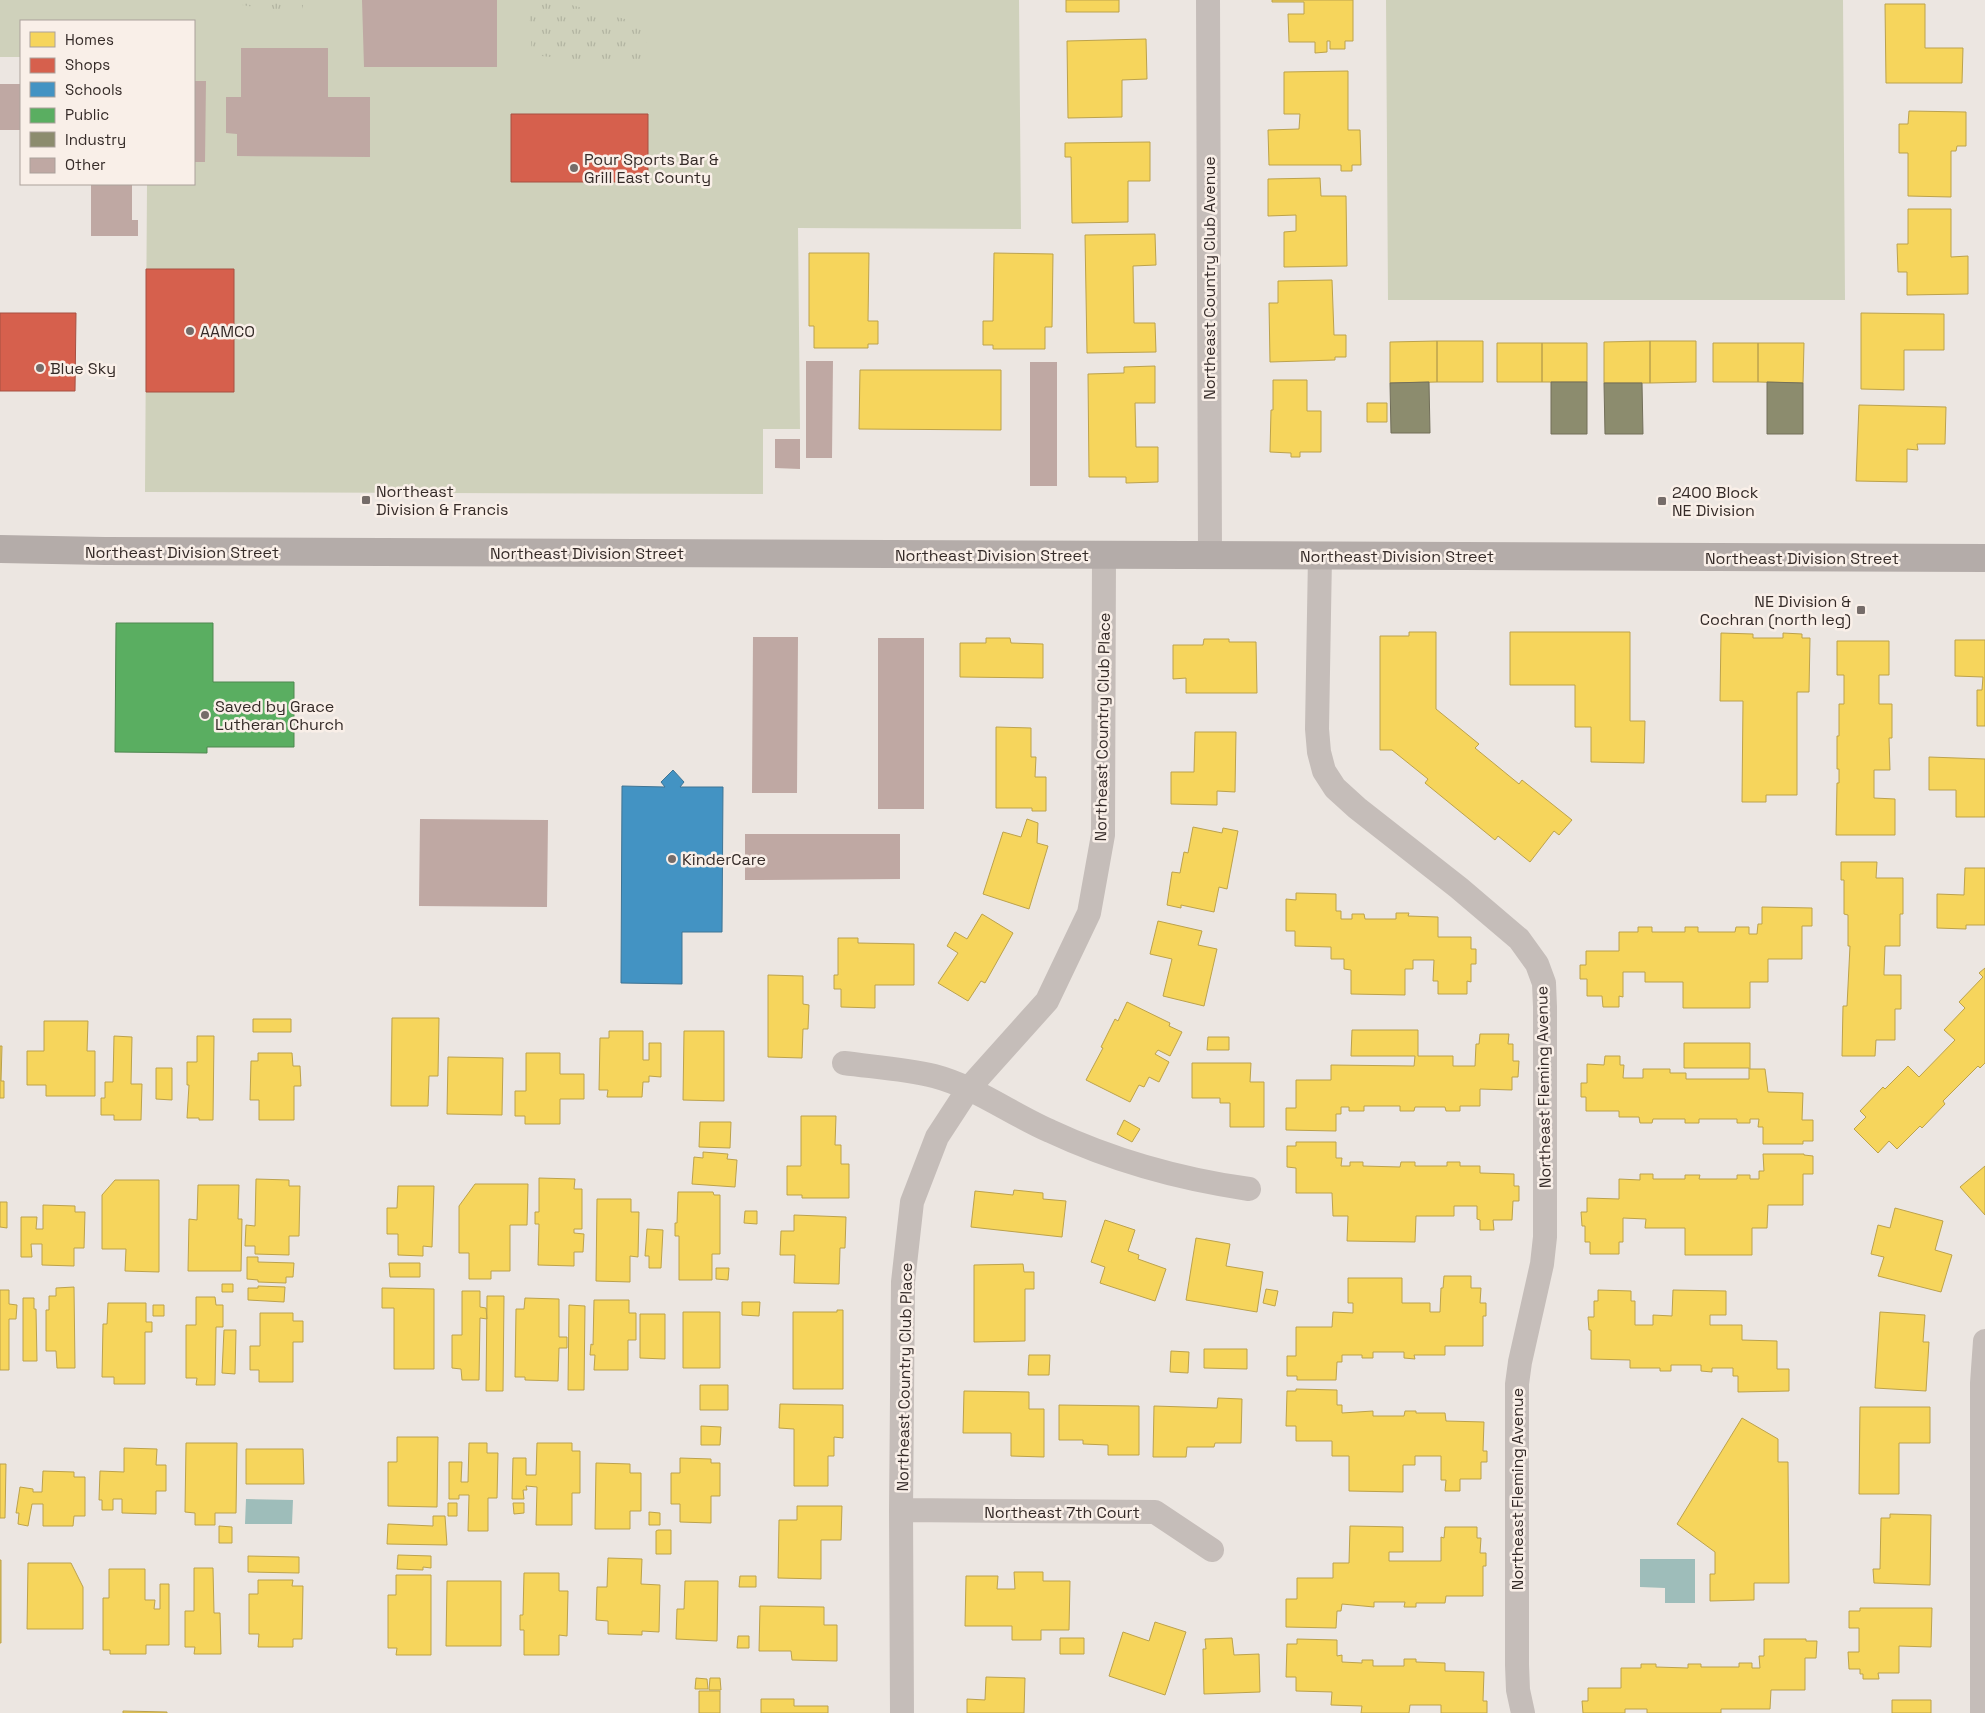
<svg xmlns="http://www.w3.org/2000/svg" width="1985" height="1713" font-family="'Space Grotesk',sans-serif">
<defs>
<pattern id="park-tufts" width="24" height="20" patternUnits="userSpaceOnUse" patternTransform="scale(1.25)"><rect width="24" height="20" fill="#cfd1bb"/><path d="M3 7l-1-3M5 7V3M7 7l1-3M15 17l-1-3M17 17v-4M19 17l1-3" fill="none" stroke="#b2b4a1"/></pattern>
</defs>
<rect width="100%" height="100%" fill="#ece6e1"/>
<path fill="#cfd1bb" d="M0,0H1019L1021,229L798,228L800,429H763V494L145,492L147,184H194V21H21V57H0Z
M1386,0H1843L1845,300H1388Z"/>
<path fill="url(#park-tufts)" d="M211,0H303V15Z
M528,0H552L652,26L639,66L532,55Z"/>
<path fill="#9ebdba" d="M246,1499L293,1500L292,1524H245Z
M1640,1559H1695V1603H1665V1588L1640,1587Z"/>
<path fill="#f6d55c" stroke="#bca24c" d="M1066,0H1119V12H1066Z
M1272,0H1353V41H1345V49H1330V41H1327V52L1315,53V42H1289L1288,14H1304V2H1272Z
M1885,4H1925V48H1963L1962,83H1886Z
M1146,39L1147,79L1122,80V117L1068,118L1067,41Z
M1348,71V130H1360L1361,165H1352V171H1341V165H1269L1268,130L1299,129L1300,114H1284V72Z
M1909,111L1966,112V146H1957L1956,151H1951V197L1908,196V153H1899V124H1908Z
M1150,142V181H1128V222L1072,223L1071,157H1065V143Z
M1320,178L1321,196H1346L1347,266L1284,267V232L1296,231V215L1268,216V179Z
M1908,209H1951V257L1968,256V294L1907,295V272H1898L1897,244H1908Z
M1155,234L1156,265L1133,266L1134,323H1155L1156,352L1087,353L1085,235Z
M809,253H869L868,321H878V344H868V348H814V326H809Z
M994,253L1053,254L1052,327H1045V349H993V345H983V321H993Z
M1332,280L1334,335H1346V357H1335V360L1270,362L1269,303H1278V281Z
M1861,313L1944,314V350H1904V390L1861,389Z
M1437,341V382L1390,383V342Z
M1437,341H1483V382H1437Z
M1650,341V383H1604V342Z
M1650,341H1696V382L1650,383Z
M1497,343H1542V382H1497Z
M1542,343H1587V382H1542Z
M1713,343H1758V382H1713Z
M1758,343H1804L1803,383L1758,382Z
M1155,366V403H1135L1136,447H1158V482L1126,483V477H1089L1088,374L1124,373V367Z
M860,370H1001V430L859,429Z
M1273,380H1307V411H1321V452H1300V457H1291V453L1270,452L1271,410H1273Z
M1367,403H1387V422H1367Z
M1859,405L1946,407L1945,444H1917L1918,450L1907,449V482L1856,481Z
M1409,632H1436V709L1479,744L1475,748L1519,784L1522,780L1572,820L1559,835L1554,831L1530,862L1498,836L1495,840L1425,783L1428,779L1392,750H1380V636H1409Z
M1510,632H1630V721H1645L1644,763L1591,762V727H1575V685H1510Z
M1721,633L1753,634V638H1783V633L1802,634V638H1810L1809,692H1797V795H1766V802H1742L1743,701H1720Z
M986,638H1010L1011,643L1043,644V678L960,677V643H986Z
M1204,639H1229V642H1256L1257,693H1186V678L1173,679V645H1203Z
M1955,640H1985V726H1977V690H1982L1983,677L1955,676Z
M1837,641H1889V675H1879V704H1892V738H1889L1890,770H1874V798L1895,799V835H1836L1837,783H1839V769H1837V736H1839V704H1844V675H1837Z
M996,727L1031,728V757H1036L1035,777H1046V811H1032V808H996Z
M1195,732H1236L1235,792L1217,791V805L1171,804V772H1194Z
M1929,757L1985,759V817H1956V790H1929Z
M1027,819L1038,823L1037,843L1048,846L1029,909L983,894L1003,832L1021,837Z
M1193,827L1222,833L1223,828L1238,831L1227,889L1219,887L1214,912L1181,905V908L1167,905L1172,872L1180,873L1184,852L1188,853Z
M1841,862H1877L1876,878H1903V914H1900V946H1885L1884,972V975H1901V1009H1895V1040H1876L1875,1056H1842L1843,1006H1847L1850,946H1848V915L1844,914V880H1841Z
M1965,868H1985V925H1966V929L1937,928V894L1964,895Z
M1296,893L1336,894V911H1341V919H1352V914H1364L1365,919H1396V913H1409L1408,916L1438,917V937H1471V949H1476V964H1471V982L1467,981V994H1438V981H1433L1434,960H1413V969H1405V995L1351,994V970L1344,969V959H1331V947L1295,946V931H1286V899L1296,900Z
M1762,907L1812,908V926H1802V959H1768V982H1750V1008H1683V982H1645V972H1623V997L1619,996V1007H1603L1602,996H1587V979H1580V965H1586V951H1619V932H1638V927H1652V932H1685V927H1698V932H1735L1736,927H1749V934H1757L1758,924H1762Z
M982,914L1013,933L985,983L981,981L968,1001L938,983L958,953L947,946L955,932L967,939Z
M1158,921L1202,931L1198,945L1217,949L1204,1006L1163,996L1172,959L1150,954Z
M838,938H858V943L914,944V985H875V1008L841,1007V989H834V975H838Z
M1985,968V1063L1980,1068L1978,1066L1943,1101L1945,1104L1922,1128L1920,1126L1897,1149L1889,1141L1878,1153L1854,1129L1866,1117L1860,1111L1883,1087L1885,1089L1908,1066L1919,1077L1955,1040L1944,1030L1965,1008L1959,1002L1983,977L1979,973Z
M768,975L803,976V1004L809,1005L808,1029H803L802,1058L768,1057Z
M1127,1002L1170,1023L1169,1026L1182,1032L1170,1056L1158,1050L1155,1054L1169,1062L1159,1082L1149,1077L1144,1087L1139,1085L1130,1102L1086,1080L1103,1048L1101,1047L1115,1019L1118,1021Z
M392,1018H439L438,1076H429L428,1106H391Z
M253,1019H291V1032H253Z
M44,1021H88L87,1051H95V1096H46V1085H27V1051H44Z
M1352,1030H1418V1056H1453V1066H1475L1476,1044H1479L1480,1034H1509L1508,1044H1513V1061H1519L1518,1077H1512V1090L1480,1089V1106H1460V1111H1446L1445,1107H1415L1414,1111H1400V1106H1364V1111H1349V1107H1341V1114H1336V1131L1286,1130V1108H1296V1080H1331V1065L1414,1066L1415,1056H1351Z
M609,1031H643V1060H649V1043H661V1077L649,1076V1082H643L642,1097H607L608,1090H599L600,1038H609Z
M684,1031H724V1101L683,1100Z
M114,1036L132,1037L131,1084H142L141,1120H114V1115H101V1098H105V1082H113Z
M197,1036H214L213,1120H199V1118H187L189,1085H187V1062H197Z
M1208,1037H1229V1050H1207Z
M1684,1043H1750V1069H1765L1768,1092L1803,1093L1802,1120H1813V1141H1803V1144H1763V1127H1758L1759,1119H1750V1123H1737V1119H1699V1123H1685V1119H1653L1652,1123H1640L1639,1117H1619V1111H1586V1097H1581V1083H1587V1064L1604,1065L1605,1056H1620V1065H1624L1623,1078H1643V1069H1670V1073H1686V1079H1749V1068H1684Z
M0,1046H2L1,1081H4V1098H0Z
M258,1053H292L293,1066H300L301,1086H294V1120H259V1100H250L251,1061H258Z
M526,1053H560V1074H584V1099H560V1124H525V1116H515V1091H526Z
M448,1057L503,1058L502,1115L447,1114Z
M1192,1063H1251L1250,1082H1264V1127H1230V1103H1220V1098H1192Z
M156,1068H172V1100L156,1099Z
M801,1116H836L835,1145H841V1164H849V1198H802V1195H787V1166H801Z
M1124,1120L1140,1129L1132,1142L1117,1134Z
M700,1122H731L730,1148L699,1147Z
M1296,1142H1336V1158H1342L1341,1166H1350V1162H1363V1166L1400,1167L1401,1162H1415V1166H1447V1162H1460V1166H1480V1173L1514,1174V1186H1519V1201H1513L1512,1220H1493L1494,1230H1480V1220L1477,1219V1206H1454V1216H1416L1415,1242L1347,1241L1348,1216H1333L1332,1193H1296V1168L1287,1167V1146H1296Z
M703,1152L728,1154L727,1159L737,1160L735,1187L692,1184L694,1157L703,1158Z
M1763,1154H1804V1155L1813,1156V1174H1803V1205H1768L1767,1228H1752V1255H1685V1228H1645L1646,1219L1623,1218V1242H1619V1254H1590V1242H1585V1226H1582L1581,1212H1587V1198L1619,1199V1179L1640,1180V1174H1653V1179H1685V1175H1700L1699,1179H1737V1175H1750V1179H1759V1171H1764Z
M1985,1166V1215L1960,1187Z
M539,1178L575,1179L574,1189H582V1229H574V1233L584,1234L583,1252H574V1266L538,1265L539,1224H535V1212H539Z
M256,1179L289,1180V1186H300L299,1236H289V1255L255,1254V1246H245L246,1225L255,1226Z
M115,1180H159V1272L125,1271L126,1249H102V1195Z
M475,1184H528L527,1225H510V1271H491V1279H469V1253H459V1206Z
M198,1185H239L238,1219H242L241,1271H188L189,1219L197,1220Z
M398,1186H434L432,1247L423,1246V1256L398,1255V1234H387V1208H397Z
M1014,1190L1043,1193V1199L1066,1201L1062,1237L971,1227L975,1191L1013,1195Z
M678,1192H713L714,1195H720V1254H712V1280H679V1236H675V1223H677Z
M597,1199H631V1212H639L638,1257L630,1256V1282L596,1281Z
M0,1202H7V1228L0,1227Z
M43,1205L75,1206V1212H85L84,1248H74V1266L42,1265V1244H31L32,1257H21V1217H37L36,1229H43Z
M1895,1208L1943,1221L1935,1250L1952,1255L1941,1292L1878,1276L1884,1257L1871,1254L1878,1225L1890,1228Z
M745,1211H757V1224L744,1223Z
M794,1215L846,1217L845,1248H840L839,1284L794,1283L795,1255H780L781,1231H794Z
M1105,1220L1135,1230L1128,1251L1139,1255L1138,1259L1166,1269L1155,1301L1100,1283L1105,1267L1091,1262Z
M647,1229L663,1230L661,1268H649V1256H645Z
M1196,1238L1230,1244L1226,1266L1263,1272L1257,1312L1186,1300Z
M247,1257H258V1262L294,1263L293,1277H286V1283L258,1282V1280L247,1279Z
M389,1263H420V1277H390Z
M1023,1264L1024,1272H1034V1289H1025V1341L974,1342V1265Z
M716,1268H729L728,1280L716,1279Z
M1444,1276H1471V1288H1481L1480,1303H1486V1316H1483V1346H1445V1355H1414L1415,1359L1404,1358V1352H1373V1358H1362V1355H1342V1362H1337L1336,1380H1297V1376H1287V1356H1296V1327H1332L1333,1312L1353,1313V1303H1348V1278H1402V1303H1430V1312H1440L1441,1288H1443Z
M222,1284H233V1292H222Z
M258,1286L285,1287L284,1302L248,1300V1288H258Z
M74,1287L75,1368H57L56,1351H46V1310H49V1296H56V1288Z
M382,1288L434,1289V1369H394V1308H382Z
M1266,1289L1278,1291L1275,1306L1263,1303Z
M0,1290H9V1304L17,1305L16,1319H9V1370H0Z
M1598,1290L1631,1291V1301H1635V1325H1653V1315L1672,1316L1673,1290L1726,1291V1315H1710V1325H1742V1340L1777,1341V1369H1789V1391L1738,1392V1376H1733V1368H1712V1372L1701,1371V1365H1671V1371H1660V1368H1630V1360L1591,1359V1330H1589L1588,1317H1594V1301H1598Z
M462,1291H480V1307L486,1308L487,1319L480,1318L479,1380H462L461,1369L452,1368V1335H462Z
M487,1296H504L503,1391H486Z
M196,1297H215L216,1305H223V1327H216L215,1385H196L197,1378H186V1325H196Z
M23,1298H34V1309H36L37,1361H23Z
M525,1298L559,1299V1337H567V1348H559L558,1381L525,1380V1377H515L516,1309H524Z
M594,1300H629V1313H636V1340H628V1370H594L595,1355H590L591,1344L593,1345Z
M742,1302H760L759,1316L742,1315Z
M108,1303H146V1322H152V1332H145V1384H114V1377H102L103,1324H107Z
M153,1305H164V1316H153Z
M569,1305L585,1306L584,1390H568Z
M837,1310H843V1389H793V1312H837Z
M683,1312H720V1368H683Z
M1880,1312L1925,1315L1923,1342H1929L1926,1391L1875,1388Z
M260,1313H293V1321H303V1342H293V1382H259V1370H250V1346H260Z
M640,1314H665V1359L640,1358Z
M224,1330H236L235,1374L222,1373Z
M1204,1349H1247V1369L1204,1368Z
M1171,1351L1189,1352L1188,1373L1170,1372Z
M1029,1355H1050L1049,1375H1028Z
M700,1385H728V1410H700Z
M1296,1389L1337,1390V1405H1342V1413L1373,1411V1416H1404L1405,1411H1416V1413H1445L1446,1421L1484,1422L1483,1451H1487V1462H1481V1479H1460V1491H1445L1446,1480H1441V1456H1415V1465H1403V1492L1349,1491V1456H1332V1441H1296V1426H1286L1287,1391H1296Z
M964,1391L1029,1392V1409H1044V1457L1011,1456V1433H963Z
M1218,1398L1242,1399L1241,1443H1215L1214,1447H1187L1186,1457H1153L1154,1406L1217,1408Z
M780,1404L843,1405V1438L834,1437V1456H828V1486H794V1429L779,1428Z
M1059,1405L1139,1406V1455H1108V1445L1083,1444V1440H1059Z
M1860,1407H1930V1443H1899V1494H1859Z
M1742,1418L1778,1439V1462H1788L1789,1583H1754V1600L1710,1601V1574H1715V1552L1677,1524Z
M701,1426L721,1427L720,1445H701Z
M397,1437H438L437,1507L388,1506V1462H397Z
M186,1443H237L236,1513H215V1525H195V1513L185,1512Z
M469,1443H487V1453H498L497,1498H488V1531H468L469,1495H459V1499H449V1462H462L461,1482H468Z
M537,1443H572V1451H580V1493H572V1525H536L537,1487L526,1486L527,1490H523L524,1499H512L513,1458H526V1475H536Z
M124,1448L157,1449L156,1465H166V1491H156V1514L122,1513V1499H113V1510H102V1500H99L100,1471L124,1472Z
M246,1449H303L304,1484H246Z
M680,1458L711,1459V1463H720V1496H711V1523L680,1522V1504H671V1473H680Z
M596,1463L630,1464V1473H641V1511H630V1529H595Z
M0,1464H6L5,1518H0Z
M43,1471L74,1472V1477H85V1516H74L73,1526H43V1504H32L28,1526L18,1524L19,1513H16L20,1487L33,1489V1492H42Z
M448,1503H457V1516H448Z
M513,1503H524V1513L514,1514Z
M797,1506H842L841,1540H821V1579L778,1578L779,1520H797Z
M649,1512L660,1513V1525H649Z
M1890,1514L1931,1515L1930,1585L1874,1583L1873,1569H1880L1881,1518H1890Z
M433,1516H445L447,1545L387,1544L388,1524L433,1526Z
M219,1526L232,1527V1543H219Z
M1350,1526L1403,1527V1552H1389V1561H1441V1537L1444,1538L1445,1527H1477V1538H1481L1480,1553H1486V1566H1483V1596H1446L1445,1603H1416V1607H1404L1405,1602H1374V1607L1342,1604L1341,1611H1337L1336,1628L1286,1627V1599H1297V1578H1333V1563H1349Z
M658,1530H671V1554H656V1531Z
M398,1555L431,1556V1568L423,1567V1570L397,1569Z
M248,1556L299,1557V1573L248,1572Z
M608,1558L642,1559L641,1584L660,1585L659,1632L642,1631V1635L608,1634V1621L596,1620L597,1587H607Z
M0,1560H1V1643H0Z
M28,1563H71L83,1587V1629H27Z
M194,1568H213L214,1613H220L221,1654H194L195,1647H185V1611H194Z
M109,1569H145V1600H155L154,1609H160V1584H169V1645H146V1654H110V1650H103V1598H109Z
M1014,1572H1043V1581H1070L1069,1630H1041V1640H1012V1626H965L966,1576H998L997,1589H1015Z
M524,1573H559V1591H568L567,1636L559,1635V1655H524V1630H520V1615H523Z
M396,1575H431V1655H396L397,1648H388V1595H396Z
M740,1576H756V1587H739Z
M258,1580H293L292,1586H303L302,1639H293V1647H258L259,1634H249V1594H258Z
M447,1581H501V1646H446Z
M685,1581H718L717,1641L676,1639L677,1609H684Z
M760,1606L824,1607V1625H837V1661L792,1660L791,1651H759Z
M1860,1608H1932L1931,1647L1899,1646V1673H1878L1879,1679H1863V1674H1860V1669H1849L1848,1652H1859V1628H1849V1611H1860Z
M1155,1622L1186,1632L1165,1695L1109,1676L1123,1632L1149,1641Z
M738,1636H749V1648H737Z
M1060,1638H1084V1654H1060Z
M1232,1638L1234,1655L1259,1654L1260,1692L1204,1694L1203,1649H1206L1205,1639Z
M1297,1639L1337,1640V1656L1342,1655V1662L1362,1663V1660H1373V1666H1404V1659H1416V1662L1445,1663V1671L1484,1672L1483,1701H1487V1713H1441V1705H1410L1409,1713H1361L1362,1706L1331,1705L1332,1692L1296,1691V1677H1286L1287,1644H1297Z
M1764,1639H1806V1641H1817L1816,1658H1805V1690H1771L1770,1709H1721V1713H1647V1709H1625V1713H1583L1582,1701H1588V1688H1621V1668H1641V1664H1656V1667L1688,1668V1664H1701V1667H1739V1663H1752V1668H1760L1759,1656H1764Z
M986,1677L1025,1678L1024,1713H967V1699L985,1700Z
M696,1678L707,1679L708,1689H695Z
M710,1678H720L721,1690H709Z
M699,1691H720V1713H699Z
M761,1699H794V1706H828V1713H761Z
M1892,1700H1931V1713H1892Z
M123,1711L167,1712V1713H123Z"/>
<path fill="#d6604d" stroke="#a65042" d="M511,114H648V182H511Z
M146,269H234V392H146Z
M0,313H76L75,391H0Z"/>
<path fill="#4393c3" stroke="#3f7494" d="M673,770L684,782L680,787H723L722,932H682V984L621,983L622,786L665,787L661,782Z"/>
<path fill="#5aae61" stroke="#4f8750" d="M116,623H213V682H294V747H207V753L115,752Z"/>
<path fill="#8c8c6e" stroke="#726f59" d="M1429,382L1430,433H1391L1390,383Z
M1551,382H1587V434H1551Z
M1767,382L1803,383V434H1767Z
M1604,383H1642L1643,434H1605Z"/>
<path fill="#bfa8a3" d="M362,0H497V67H364Z
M241,48H328V97H370V157L237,156V134L226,133V97H241Z
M194,81H206L205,162H194Z
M0,84H21V130H0Z
M91,184H132V220H138V236H91Z
M806,361H833L832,458H806Z
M1030,362H1057V486H1030Z
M775,439H800V469L775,468Z
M753,637H798L797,793H752Z
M878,638H924V809H878Z
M420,819L548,820L547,907L419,906Z
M745,834H900V879L745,880Z"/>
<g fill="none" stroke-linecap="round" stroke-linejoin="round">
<path stroke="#c5bdb9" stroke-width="24" d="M1208,0L1210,556
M1320,556L1317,729L1319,752L1324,771L1335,788L1357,808L1459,888L1519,939L1537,964L1544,983L1545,1007V1237L1542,1264L1520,1362L1517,1384V1665L1518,1690L1523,1713
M844,1063C874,1067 905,1069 934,1076C976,1087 1011,1114 1050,1131C1114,1161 1179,1179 1249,1189
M901,1510L1155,1512L1212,1550
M902,1713L901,1510L903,1282L912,1202L937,1137L969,1088L1047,1001L1089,913L1103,835L1104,555
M1982,1713V1383L1985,1341"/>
<path stroke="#b4aca9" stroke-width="28" d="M0,549L105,551L1985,558"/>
</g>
<g fill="#756c69" stroke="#f9efe8" stroke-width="2">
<circle cx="574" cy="168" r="5"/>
<circle cx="190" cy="331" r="5"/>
<circle cx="40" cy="368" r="5"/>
<rect x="361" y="495" width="10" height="10" rx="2.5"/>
<rect x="1657" y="496" width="10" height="10" rx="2.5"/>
<rect x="1856" y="605" width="10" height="10" rx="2.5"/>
<circle cx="205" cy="715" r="5"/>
<circle cx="672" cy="859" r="5"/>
</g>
<g text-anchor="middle" stroke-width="5" stroke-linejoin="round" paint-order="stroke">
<g font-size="16" fill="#352b28" stroke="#f9efe8" text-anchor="start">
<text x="584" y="165">Pour Sports Bar &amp;<tspan x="584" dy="18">Grill East County</tspan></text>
<text x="200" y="337">AAMCO</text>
<text x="50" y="374">Blue Sky</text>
<text x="376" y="497">Northeast<tspan x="376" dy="18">Division &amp; Francis</tspan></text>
<text x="1672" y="498">2400 Block<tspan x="1672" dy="18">NE Division</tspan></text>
<text x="1851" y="607" text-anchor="end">NE Division &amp;<tspan x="1851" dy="18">Cochran (north leg)</tspan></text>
<text x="215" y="712">Saved by Grace<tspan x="215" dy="18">Lutheran Church</tspan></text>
<text x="682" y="865">KinderCare</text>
</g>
<g font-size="16" fill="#352b28" stroke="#f9efe8">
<text transform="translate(1209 278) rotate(-90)" y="6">Northeast Country Club Avenue</text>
<text x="182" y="558">Northeast Division Street</text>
<text x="587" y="559">Northeast Division Street</text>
<text x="992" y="561">Northeast Division Street</text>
<text x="1397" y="562">Northeast Division Street</text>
<text x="1802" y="564">Northeast Division Street</text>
<text transform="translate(1102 727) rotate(-89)" y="6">Northeast Country Club Place</text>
<text transform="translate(1543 1087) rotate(-91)" y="6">Northeast Fleming Avenue</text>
<text transform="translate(904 1377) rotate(-89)" y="6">Northeast Country Club Place</text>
<text transform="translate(1517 1489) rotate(-90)" y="6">Northeast Fleming Avenue</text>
<text x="1062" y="1518">Northeast 7th Court</text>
</g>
</g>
<rect x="20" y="20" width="175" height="165" fill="#f9efe8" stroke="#aba19b"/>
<rect x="30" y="32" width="25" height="15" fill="#f6d55c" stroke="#aba19b"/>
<text x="65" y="45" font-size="15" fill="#352b28">Homes</text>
<rect x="30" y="58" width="25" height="15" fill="#d6604d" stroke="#aba19b"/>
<text x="65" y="70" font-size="15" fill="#352b28">Shops</text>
<rect x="30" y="82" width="25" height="15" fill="#4393c3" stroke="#aba19b"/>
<text x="65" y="95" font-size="15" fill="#352b28">Schools</text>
<rect x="30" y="108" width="25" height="15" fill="#5aae61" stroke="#aba19b"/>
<text x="65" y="120" font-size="15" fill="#352b28">Public</text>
<rect x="30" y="132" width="25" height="15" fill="#8c8c6e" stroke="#aba19b"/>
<text x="65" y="145" font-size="15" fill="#352b28">Industry</text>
<rect x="30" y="158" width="25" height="15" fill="#bfa8a3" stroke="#aba19b"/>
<text x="65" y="170" font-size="15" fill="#352b28">Other</text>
</svg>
